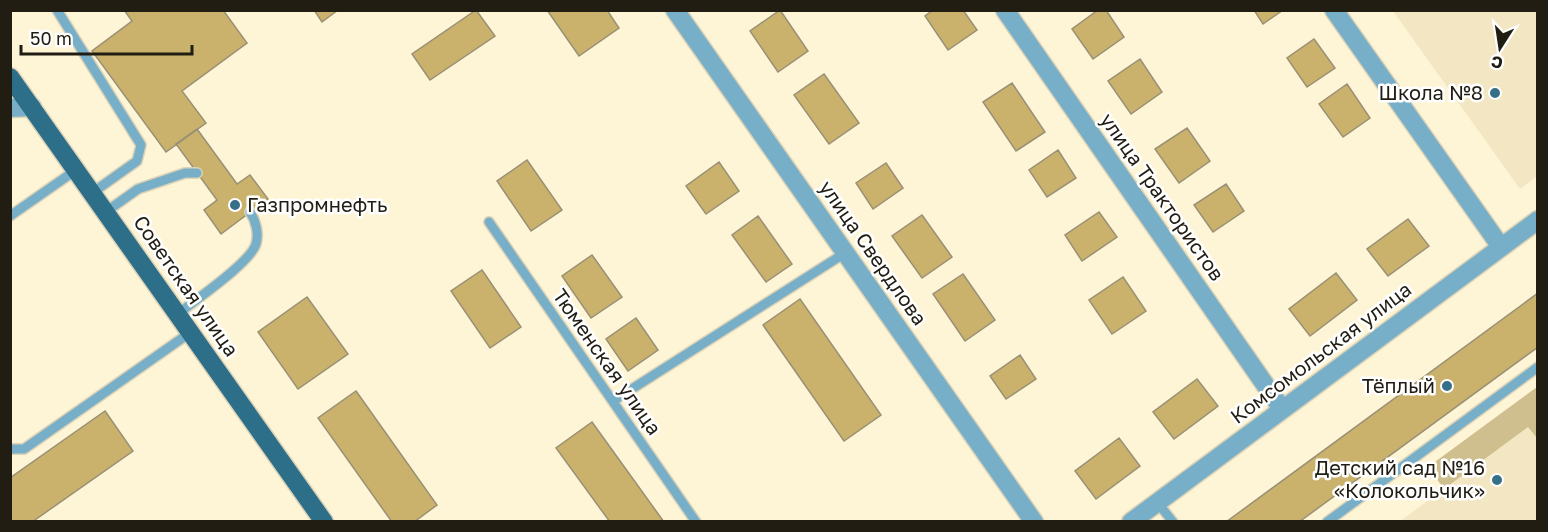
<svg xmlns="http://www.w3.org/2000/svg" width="1548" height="532" font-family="'Golos Text',sans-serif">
<rect width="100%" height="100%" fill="#fef4d6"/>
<path fill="#f3e6c2" d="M1393,11H1537V176L1520,189Z
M1529,426L1537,438V521L1399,522Z"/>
<path fill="#cfbf8f" d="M1537,387V438L1528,427L1444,489L1428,467Z"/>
<path fill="#cab26d" stroke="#999075" stroke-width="1.5" d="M124,10H223L247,43L182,91L206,123L166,152L92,51L132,21Z
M314,10H338L322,22Z
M476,10L495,36L430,80L412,54Z
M547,10H607L619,28L579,56Z
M780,10L808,51L778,72L750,31Z
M933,10H963L977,30L948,50L925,16Z
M1098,10H1106L1124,37L1093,59L1072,29Z
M1254,10H1283L1263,24Z
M1314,39L1335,68L1307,87L1287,58Z
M1140,59L1162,92L1131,114L1108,81Z
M824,74L859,123L829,144L794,95Z
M1012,83L1045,132L1016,151L983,102Z
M1347,84L1370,118L1343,137L1319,104Z
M1187,128L1210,161L1179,183L1155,149Z
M197,129L237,184L250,175L268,199L221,234L204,210L217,200L176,144Z
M1058,150L1076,178L1047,197L1029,170Z
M527,160L562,210L531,231L497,181Z
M719,162L739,191L706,214L686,186Z
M886,163L903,188L873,209L856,183Z
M1226,184L1244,211L1213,232L1194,205Z
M1099,212L1117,237L1082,261L1065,235Z
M922,215L952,257L922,278L892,236Z
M758,216L792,264L766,282L732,235Z
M1408,219L1429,246L1388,276L1367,249Z
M592,255L622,297L591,318L562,276Z
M482,270L521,327L490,348L451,291Z
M1336,273L1357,300L1310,336L1289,309Z
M963,274L995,320L965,341L933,294Z
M1123,277L1146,311L1112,334L1089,300Z
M1538,293V347L1299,522H1226Z
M307,297L348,354L298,389L258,332Z
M800,299L881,415L844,441L763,325Z
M636,318L658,350L628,371L606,339Z
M1020,355L1036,379L1006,399L990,376Z
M1197,379L1218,406L1174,439L1153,412Z
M356,391L437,505L414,522H392L318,418Z
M105,411L133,451L32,522H10V478Z
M592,422L664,522H610L556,448Z
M1119,438L1140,466L1096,499L1075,471Z"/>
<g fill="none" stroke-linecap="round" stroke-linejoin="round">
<g stroke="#dbd2b7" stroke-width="12">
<path id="service" d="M57,10L141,145L137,161L92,193
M107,211L138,189L185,173H197
M10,216L76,170
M489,222L696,522
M178,314C195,300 250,263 256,244C259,234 256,221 250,212
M613,401L845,253
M10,449H24L191,332
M1157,502L1173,522
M1327,522L1538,367"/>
</g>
<g stroke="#dbd2b7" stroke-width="21">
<path id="minor" d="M675,10L1034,522
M1005,10L1282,409
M1334,10L1501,247
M10,108L32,107"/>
</g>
<g stroke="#dbd2b7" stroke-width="21">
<path id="tertiary" d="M1131,522L1538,220"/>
</g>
<g stroke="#dbd2b7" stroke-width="21">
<path id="primary" d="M10,77L324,522"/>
</g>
<use href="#service" stroke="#77afc8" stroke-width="9"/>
<use href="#minor" stroke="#77afc8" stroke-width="18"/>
<use href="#tertiary" stroke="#77afc8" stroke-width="18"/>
<use href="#primary" stroke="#2d6e89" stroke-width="18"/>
</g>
<g fill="#356f88" stroke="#fff" stroke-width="2">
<circle cx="1495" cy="93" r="6"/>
<circle cx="235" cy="205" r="6"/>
<circle cx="1447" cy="386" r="6"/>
<circle cx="1497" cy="480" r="6"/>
</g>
<g text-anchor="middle" stroke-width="5" stroke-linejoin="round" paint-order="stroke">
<g font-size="20" fill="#211d13" stroke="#fff" text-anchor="end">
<text x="1483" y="100">Школа №8</text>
<text x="247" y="212" text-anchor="start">Газпромнефть</text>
<text x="1435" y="393">Тёплый</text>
<text x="1485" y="475">Детский сад №16<tspan x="1485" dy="23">«Колокольчик»</tspan></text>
</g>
<g font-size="20" fill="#211d13" stroke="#fff">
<text transform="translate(1162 197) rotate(55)" y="7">улица Трактористов</text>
<text transform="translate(873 253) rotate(55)" y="7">улица Свердлова</text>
<text transform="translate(186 286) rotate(55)" y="7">Советская улица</text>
<text transform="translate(1321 353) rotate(-37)" y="7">Комсомольская улица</text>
<text transform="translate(607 362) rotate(55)" y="7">Тюменская улица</text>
</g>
</g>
<rect width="1548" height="532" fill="none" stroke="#211d13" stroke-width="24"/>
<g transform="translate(1500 48) rotate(192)" stroke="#ffffff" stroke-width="4.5" paint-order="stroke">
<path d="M0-4.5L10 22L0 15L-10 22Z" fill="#211d13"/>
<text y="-9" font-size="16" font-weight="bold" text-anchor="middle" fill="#211d13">С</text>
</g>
<path d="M21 45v9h171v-9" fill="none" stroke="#211d13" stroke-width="3"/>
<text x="30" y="45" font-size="18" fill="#211d13" stroke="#ffffff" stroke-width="4.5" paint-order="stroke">50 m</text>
</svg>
